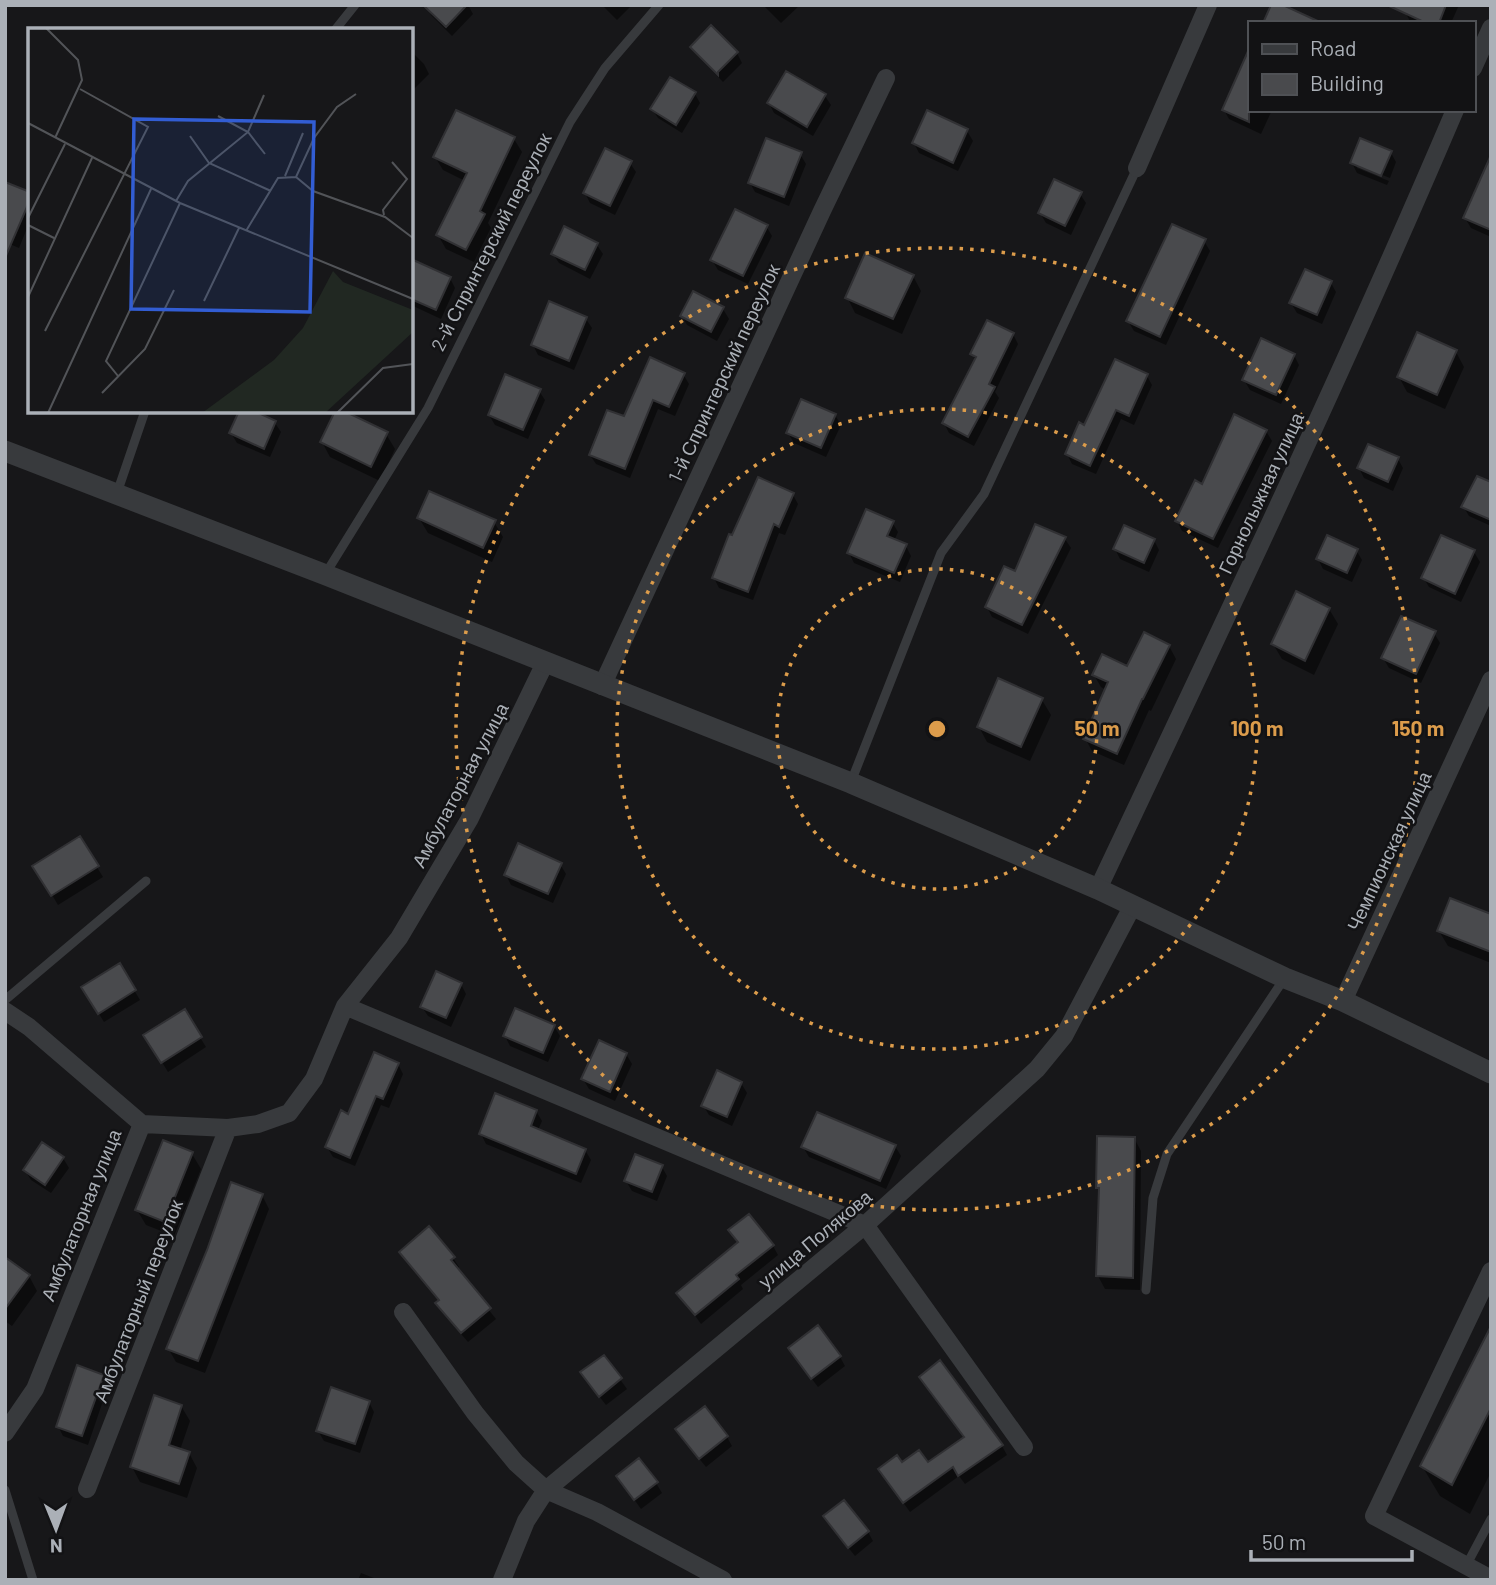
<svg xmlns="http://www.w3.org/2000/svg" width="1496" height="1585" font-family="Barlow,sans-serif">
<rect width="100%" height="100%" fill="#171719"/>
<path fill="#0007" d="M426,5H468L473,14L452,36L431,15Z
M602,5H630L631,6L617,20Z
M763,5H800L781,23Z
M1408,5H1459L1451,23H1411L1405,12Z
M692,47L737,53L742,63L723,82L698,56Z
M411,51L424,64L429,74L411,92Z
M1249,55V110H1272L1261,134L1229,119L1224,110Z
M787,73L825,96L831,105L813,136L774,113L769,103Z
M695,94L700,103L682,133L658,118L652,109Z
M967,131L973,141L958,171L919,153L914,143Z
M514,139L522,152L488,223L491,228L474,262L446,249L438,235L465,181L443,170L435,157Z
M1391,153L1396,162L1390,178L1357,165V168L1389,181L1387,185L1357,173L1352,163Z
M800,154L806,164L789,206L755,192L750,183Z
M630,163L636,172L615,215L590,203L585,193Z
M1491,188V237L1471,228L1465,218Z
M30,194V221L19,248L5,242Z
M1080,194L1086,203L1071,235L1046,223L1040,213Z
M766,226L772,236L748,284L718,270L712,260Z
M1204,241L1210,251L1166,345L1134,331L1128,321Z
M597,245L603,254L590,279L559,263L553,254Z
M411,264L450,278L455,288L441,319L411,305Z
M913,276L921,291L902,334L855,313L847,297Z
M1331,283L1336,292L1322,324L1297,313L1291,303Z
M693,293L723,309L729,319L717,341L687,325L682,316Z
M586,319L592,328L574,370L538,355L533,345Z
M1013,334L1018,344L995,392L999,398L974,446L949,433L944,423L976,361L972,354Z
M1456,352L1464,367L1445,409L1407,392L1399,377Z
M1294,355L1299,365L1281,404L1250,390L1244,380Z
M683,374L689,384L675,416L658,409L630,478L596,464L590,455L625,419Z
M1147,376L1152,385L1134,425L1121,419L1096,474L1072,464L1067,454L1085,427Z
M539,391L545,400L528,439L495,425L489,415Z
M835,415L841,425L826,457L794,443L788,433Z
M275,423L281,432L270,457L237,443L231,433Z
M1266,431L1272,441L1218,548L1182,531L1177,521L1203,486Z
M386,434L395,449L380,481L330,457L322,442Z
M1398,459L1403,468L1393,491L1364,478L1359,468Z
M1491,484V526L1469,516L1463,506Z
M793,495L798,504L785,535L779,533L753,600L719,588L714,578L733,537Z
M419,518L494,522L503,537L492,562L428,533Z
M892,522L898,532L894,541L906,546L911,556L900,582L854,563L849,553Z
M1442,537L1474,552L1480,562L1461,602L1429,587L1423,577Z
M1065,539L1071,548L1028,634L992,617L987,607L1016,574Z
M1154,540L1159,550L1149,572L1120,559L1115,549Z
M1356,550L1362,560L1352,582L1323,569L1318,559Z
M1329,609L1338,624L1314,675L1282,659L1273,644Z
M1434,633L1440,643L1421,683L1389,668L1383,658Z
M1169,646L1176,659L1151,711L1149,710L1124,765L1092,751L1085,738L1106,690L1101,687L1094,675L1128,669Z
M1042,700L1051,715L1030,761L987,742L979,727Z
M79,838L103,877L58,905L35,866Z
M560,864L566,874L553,903L511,885L506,875Z
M1491,916V963L1448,946L1439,931Z
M119,965L140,1000L104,1022L83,988Z
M461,984L466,994L451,1027L428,1016L422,1007Z
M184,1011L206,1047L168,1072L146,1036Z
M554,1026L560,1036L548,1062L510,1046L505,1036Z
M626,1054L632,1064L615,1101L589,1089L583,1079Z
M398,1064L403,1074L389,1108L381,1105L355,1166L333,1157L327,1147L349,1116Z
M741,1083L747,1093L732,1126L709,1115L703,1105Z
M536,1111L542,1121L538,1130L585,1150L591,1160L581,1183L486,1144L481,1134Z
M1134,1138L1141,1151L1140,1290L1105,1289L1098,1276L1101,1192L1098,1188Z
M895,1146L901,1156L886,1189L809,1157L803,1147Z
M192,1154L201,1169L174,1236L146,1225L137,1210Z
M63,1158L69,1168L51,1193L31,1180L25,1170Z
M662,1167L667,1176L657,1201L632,1191L626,1181Z
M232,1185L262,1195L269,1209L205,1373L176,1362L168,1348Z
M730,1231L773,1246L778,1255L741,1285L743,1289L701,1324L679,1293L738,1243Z
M401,1252L453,1258L459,1267L457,1270L496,1319L468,1342L443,1313L438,1303L440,1301Z
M5,1259L29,1276L37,1291L12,1326L5,1321Z
M1491,1338V1472L1470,1514L1440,1496L1422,1466Z
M604,1357L627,1389L606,1405L588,1382Z
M840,1357L845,1366L818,1387L796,1358Z
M103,1376L108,1386L88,1445L63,1436L58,1426Z
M369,1402L374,1412L360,1453L324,1441L318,1431Z
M181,1406L190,1421L180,1450L189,1453L197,1468L187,1498L140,1482L132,1467Z
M727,1437L732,1446L706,1467L683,1439Z
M965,1438L1002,1446L1007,1455L965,1484L959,1476L910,1512L886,1479L901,1465L928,1464Z
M618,1477L656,1483L662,1493L641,1509Z
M831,1526L868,1532L873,1541L855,1556Z
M361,1573L379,1580H358Z"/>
<path fill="#494a4d" stroke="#313134" stroke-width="2" d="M423,5H467L446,27Z
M1271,5H1283L1322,23H1263Z
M1387,5H1446L1439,23H1426Z
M711,25L738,52L718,72V75L690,47Z
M1249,49V122L1222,110Z
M786,71L826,94L807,127L767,103Z
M670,77L696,92L676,125L650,109Z
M456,110L515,137L480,211L485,214L466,250L436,235L467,173L433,157Z
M927,110L968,129L953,163L912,143Z
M766,138L802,152L784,197L748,183Z
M1360,138L1392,151L1381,176L1350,163Z
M605,148L632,161L610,206L583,193Z
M1491,155V230L1463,218Z
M1054,179L1082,192L1065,226L1038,213Z
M5,182L30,192V200L5,258Z
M735,209L768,225L743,276L710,260Z
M1172,224L1206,239L1160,337L1126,321Z
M564,226L598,243L585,270L551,254Z
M865,253L914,275L893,319L845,298Z
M411,259L451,277L436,310L411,299Z
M1305,269L1332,281L1317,315L1289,303Z
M693,291L724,307L711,332L680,316Z
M549,301L587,317L569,361L531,345Z
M987,320L1014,333L989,384L995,387L968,437L942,423L976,357L970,354Z
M1417,332L1457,350L1437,395L1397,377Z
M1261,338L1295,354L1276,395L1242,380Z
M650,357L685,373L669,407L653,400L625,469L589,455L607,410L624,416Z
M1115,359L1148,374L1129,416L1116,410L1090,466L1065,454L1079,422L1084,425Z
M505,374L541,389L523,430L488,415Z
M801,399L836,414L821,448L786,433Z
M239,411H254L276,421L264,449L229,433Z
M335,411H344L388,432L371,467L320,442Z
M1234,414L1267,430L1213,539L1175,521L1195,480L1202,484Z
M1368,444L1399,457L1388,482L1357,468Z
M1477,476L1491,482V520L1461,507Z
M758,477L794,493L779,527L774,524L748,592L712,578L729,534L732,535Z
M429,491L496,520L483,548L417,518Z
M866,509L894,521L887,536L907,544L894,573L847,553Z
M1035,524L1066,537L1022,625L985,607L1004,566L1015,571Z
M1124,525L1155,539L1144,563L1113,549Z
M1327,535L1358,549L1347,573L1316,559Z
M1441,535L1475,550L1455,594L1421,578Z
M1296,591L1330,608L1305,661L1271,644Z
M1401,616L1436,631L1416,674L1381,658Z
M1144,632L1170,645L1143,699H1142L1117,754L1083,739L1108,682L1092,675L1102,654L1127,666Z
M998,678L1043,698L1021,747L977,727Z
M80,836L99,866L51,896L32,866Z
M518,843L562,863L548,894L504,875Z
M1450,898L1491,914V952L1437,931Z
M120,963L136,990L98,1014L81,987Z
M436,971L462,983L446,1018L420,1007Z
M515,1008L555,1025L543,1053L503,1036Z
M185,1009L202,1037L161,1063L143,1035Z
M599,1040L627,1053L610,1092L581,1079Z
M374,1052L399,1063L383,1099L376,1096L350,1158L325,1147L341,1110L348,1114Z
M717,1070L742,1082L727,1117L701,1106Z
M495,1093L537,1110L531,1126L586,1149L576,1174L479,1134Z
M817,1112L896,1145L880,1181L801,1147Z
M1097,1136L1135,1137L1133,1278L1096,1276L1099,1188H1096Z
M163,1140L193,1152L165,1222L135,1210Z
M42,1142L64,1157L45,1185L23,1170Z
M635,1154L663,1165L652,1192L624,1181Z
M231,1182L263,1194L198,1361L166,1349L207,1250Z
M749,1214L774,1245L736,1275L739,1279L695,1315L676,1293L738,1242L728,1230Z
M429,1226L455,1257L451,1260L491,1308L461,1333L435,1303L439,1300L399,1252Z
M5,1257L30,1275L5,1309Z
M818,1325L841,1356L811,1379L788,1348Z
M1491,1326V1408L1452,1485L1420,1466Z
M604,1355L622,1378L599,1397L580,1372Z
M940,1360L1003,1445L958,1476L953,1467L903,1503L878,1469L897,1455L902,1462L919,1450L928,1462L964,1437L919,1377Z
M77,1365L104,1375L82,1436L56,1427Z
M331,1387L370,1401L355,1444L316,1431Z
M154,1395L182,1405L169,1445L190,1452L179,1484L130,1467Z
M705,1406L728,1436L699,1459L675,1429Z
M639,1458L658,1482L634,1500L616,1476Z
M844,1500L869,1531L848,1548L823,1516Z"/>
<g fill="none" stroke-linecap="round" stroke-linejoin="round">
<path stroke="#383a3d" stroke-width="9" d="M335,30L355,5
M117,493L145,411
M326,573L428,408L570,122L605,68L659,5
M851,782L941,553L984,494L1137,168
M5,1000L146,881
M1146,1290L1153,1198L1167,1154L1284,979
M5,1490L33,1580
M1466,1566L1491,1519"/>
<path stroke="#383a3d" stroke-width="18" d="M1473,68L1491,28
M1137,168L1208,5
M602,686L822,211L886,78
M1098,889C1220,631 1343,373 1455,110
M1343,1001L1491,680
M345,1006L865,1225L1024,1447
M5,1011L29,1027L142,1124
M1491,1271L1374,1516L1491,1579
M403,1312L475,1413L516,1463L546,1490L597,1512L723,1580
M5,1433L35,1389L142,1124L228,1128L258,1124L289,1113L314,1079L345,1006L399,938L469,820L545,663
M87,1489L228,1128
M502,1580L526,1521L546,1490L865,1225L1037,1069L1064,1036L1132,907"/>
<path stroke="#383a3d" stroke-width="21" d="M5,451L326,575L851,783L1098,889L1285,978L1343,1001L1491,1073"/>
</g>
<g fill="none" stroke="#dc9c4b" stroke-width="3.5" stroke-dasharray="3.5 7">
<circle cx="937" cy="729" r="160"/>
<circle cx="937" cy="729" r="320"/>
<circle cx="937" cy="729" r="481"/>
</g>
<g text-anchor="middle" stroke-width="5" stroke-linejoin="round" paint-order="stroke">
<g font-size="19" fill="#abb0b7" stroke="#121214">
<text transform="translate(491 242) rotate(-63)" y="7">2-й Спринтерский переулок</text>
<text transform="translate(724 373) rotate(-65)" y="7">1-й Спринтерский переулок</text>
<text transform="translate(1261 493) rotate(-65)" y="7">Горнолыжная улица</text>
<text transform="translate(460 785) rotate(-62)" y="7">Амбулаторная улица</text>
<text transform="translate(1389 851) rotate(-65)" y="7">Чемпионская улица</text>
<text transform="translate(81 1215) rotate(-68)" y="7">Амбулаторная улица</text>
<text transform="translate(815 1239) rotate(-40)" y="7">улица Полякова</text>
<text transform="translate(138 1301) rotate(-69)" y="7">Амбулаторный переулок</text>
</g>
</g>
<g transform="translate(28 28)">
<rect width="385" height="385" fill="#171719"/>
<path d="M305,243L315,254L385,282V304L297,385H174L246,332L275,300Z" fill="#212822"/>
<path fill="none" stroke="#525458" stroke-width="2" d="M18,0L50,32L54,52L27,110M190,88L220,104L237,126M0,95L152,175L385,271M162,108L181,135L243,163M257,148L275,105M268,149L285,163L357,189L385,210M148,173L160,153L220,104L236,67M356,187L355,182L379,151L364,134M0,190L37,116M0,197L26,210M218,203L250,150L268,149L286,110L309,79L328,66M0,269L64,130M176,273L211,200M17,303L120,99L52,61M90,348L78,333L152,175M74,365L117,321L146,262M20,385L123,161M309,385L355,340L385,336"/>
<path fill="#325dd3" fill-opacity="0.15" stroke="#325dd3" stroke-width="3.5" d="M106,91L286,94L282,284L103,281Z"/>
<rect width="385" height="385" fill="none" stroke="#abb0b7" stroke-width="3.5"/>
</g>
<circle cx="937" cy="729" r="10" fill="#dc9c4b" stroke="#121214" stroke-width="3.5"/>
<g font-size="21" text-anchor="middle" font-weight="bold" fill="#dc9c4b" stroke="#121214" stroke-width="5" stroke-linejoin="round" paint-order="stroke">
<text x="1097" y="736">50 m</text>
<text x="1257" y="736">100 m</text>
<text x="1418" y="736">150 m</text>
</g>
<rect width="1496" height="1585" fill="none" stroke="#abb0b7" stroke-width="14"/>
<rect x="1248" y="21" width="228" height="91" fill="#121214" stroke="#4f5155" stroke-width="2"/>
<rect x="1262" y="44" width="35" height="10" fill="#383a3d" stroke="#4f5155" stroke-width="2"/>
<text x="1310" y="56" font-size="21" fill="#abb0b7">Road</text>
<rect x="1262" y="74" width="35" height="21" fill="#494a4d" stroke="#4f5155" stroke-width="2"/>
<text x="1310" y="91" font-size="21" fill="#abb0b7">Building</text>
<g transform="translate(56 1529) rotate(179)" stroke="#121214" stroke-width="5" paint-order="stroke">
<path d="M0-5L12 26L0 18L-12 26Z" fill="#abb0b7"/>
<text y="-10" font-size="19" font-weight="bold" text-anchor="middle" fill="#abb0b7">N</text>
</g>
<path d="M1251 1550v10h161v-10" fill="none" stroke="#abb0b7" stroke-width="3.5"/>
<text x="1262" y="1550" font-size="21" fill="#abb0b7" stroke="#121214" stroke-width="5" paint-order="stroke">50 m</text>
</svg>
